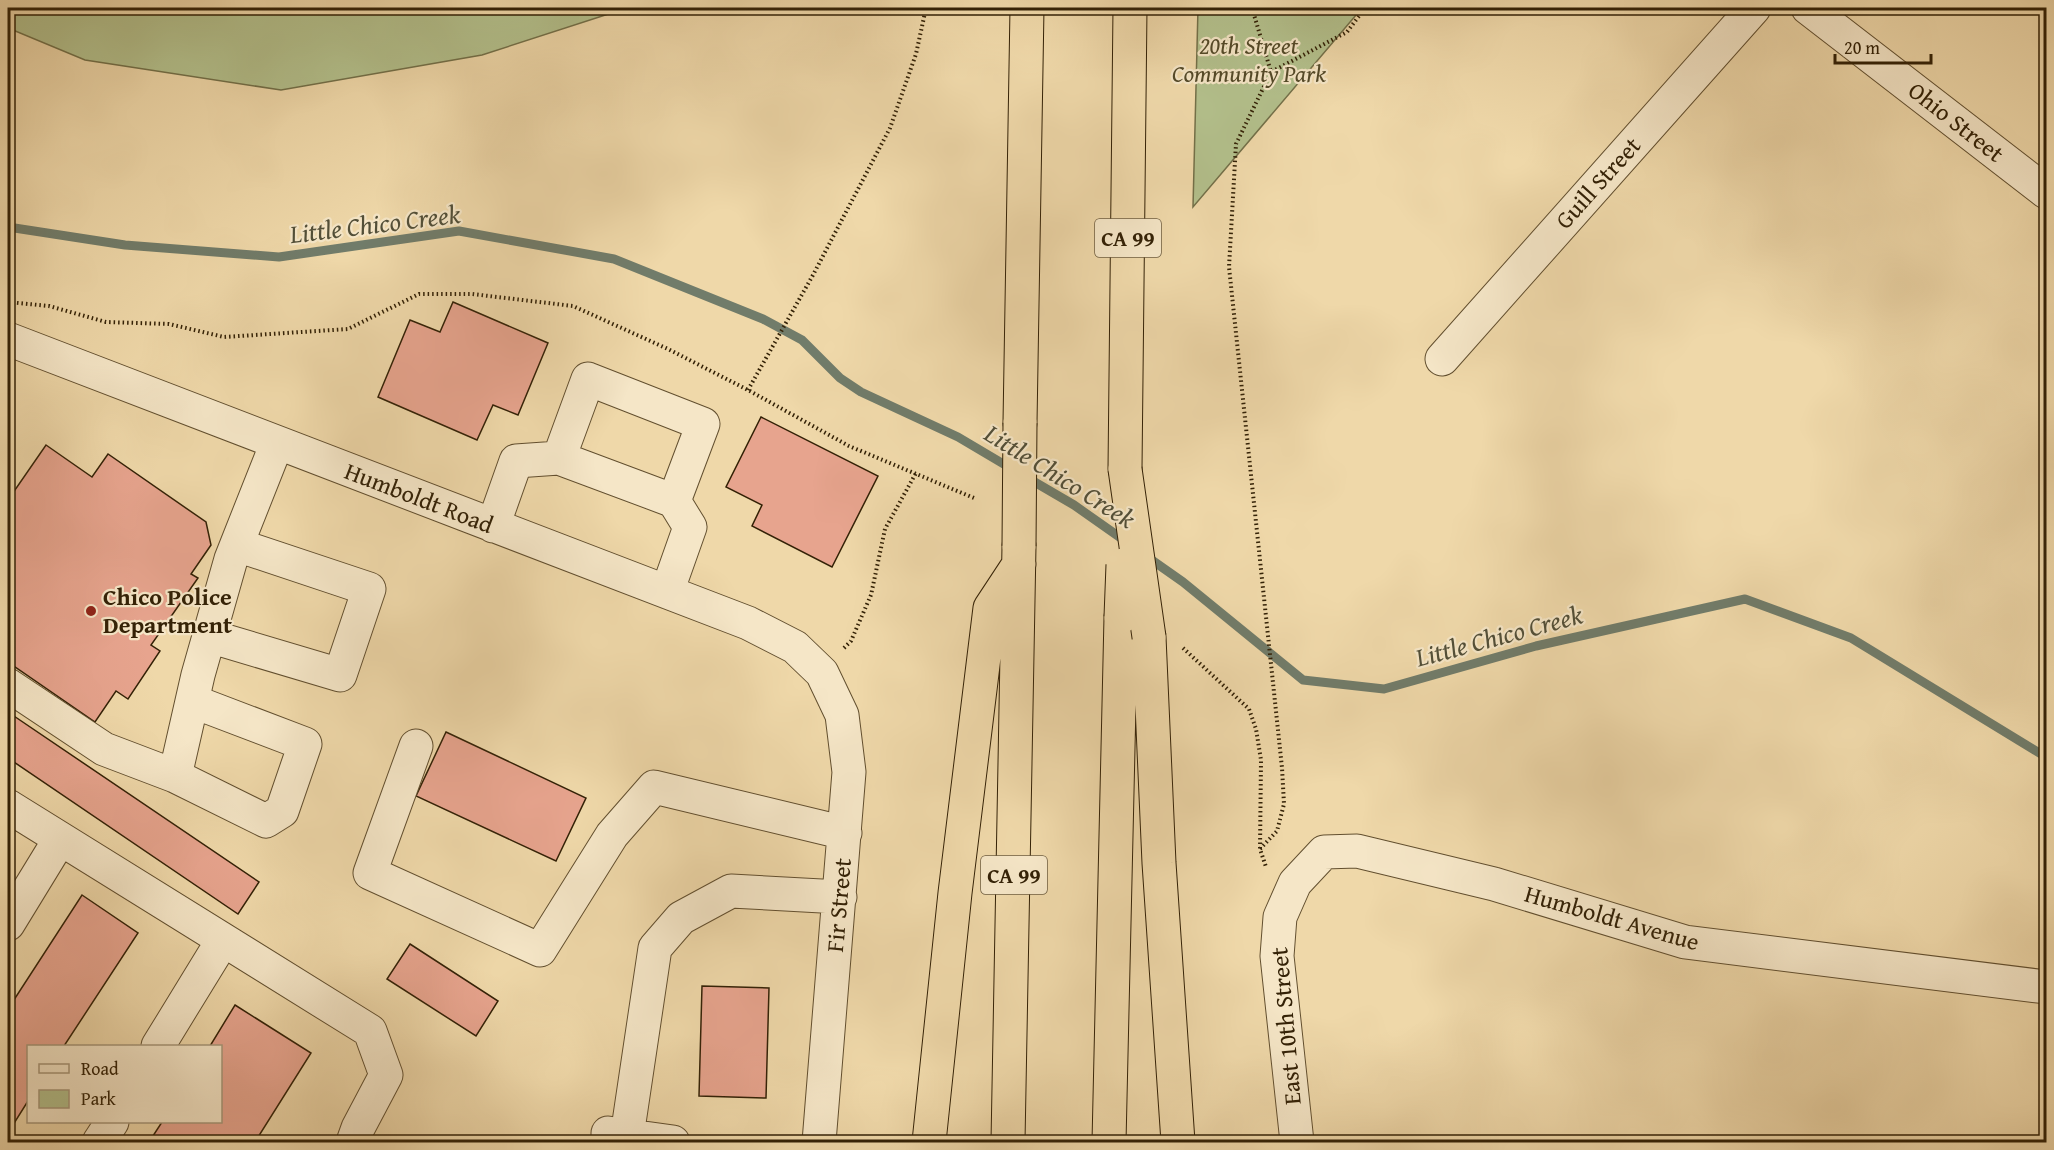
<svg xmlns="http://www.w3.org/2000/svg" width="2054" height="1150" font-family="'Gentium Book Plus',serif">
<rect width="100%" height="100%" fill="#efd8a9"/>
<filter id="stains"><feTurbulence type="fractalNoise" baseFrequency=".00333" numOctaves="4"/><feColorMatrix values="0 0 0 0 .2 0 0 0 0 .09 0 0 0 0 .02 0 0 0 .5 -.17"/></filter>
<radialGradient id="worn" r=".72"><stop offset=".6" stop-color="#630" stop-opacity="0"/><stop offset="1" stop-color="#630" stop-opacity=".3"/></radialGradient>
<path fill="#b3c08c" stroke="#737049" stroke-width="1.5" d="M8,8H627L482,55L281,90L85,60L8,28Z
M1198,8H1362L1193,207Z"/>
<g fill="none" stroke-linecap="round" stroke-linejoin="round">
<path stroke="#717c6a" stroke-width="9" d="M8,227L125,245L279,257L459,231L614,259L763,319L802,340L840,378L861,392L958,437L1012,469
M1026,477L1074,505L1128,543
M1146,556L1183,582L1303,680L1384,689L1536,646L1745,599L1851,638L2046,757"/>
</g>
<path fill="#e7a48e" stroke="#332106" stroke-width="1.5" d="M453,302L548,343L518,415L493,405L477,440L378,397L410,320L440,332Z
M761,417L878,476L832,567L752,526L762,505L726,487Z
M46,445L92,477L108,454L206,522L211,545L191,574L198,578L151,645L160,651L128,699L116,691L95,722L8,662V500Z
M8,712L259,882L238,914L8,758Z
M446,732L586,798L556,861L416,796Z
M82,895L138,933L64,1046H28V1101L8,1133V1009Z
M410,944L498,1001L476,1036L387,979Z
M702,986L769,988L766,1098L699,1096Z
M235,1005L311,1053L255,1142H149L162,1122H220V1046H210Z"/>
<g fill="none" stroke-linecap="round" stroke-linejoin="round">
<g stroke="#624f2f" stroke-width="35">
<path id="minor" d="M1808,8L2046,192
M8,339L748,623L795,647L822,673L842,715L849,772L819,1142
M1442,359L1754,8
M493,526L516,461L559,458L588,379L703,424L674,501L559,458
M667,592L690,527L674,501
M209,636L340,675L369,589L237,545
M8,685L104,749L175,776
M192,701L305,744L282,811L266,821L175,776L198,675L231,559L277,443
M416,746L370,873L540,950L612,835L654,787L845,833
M8,806L370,1031L386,1075L358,1128L353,1142
M8,924L60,839
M158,1046L223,940
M608,1135V1133L673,1142
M627,1136L655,948L681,918L731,891L840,897
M99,1142L112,1122
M1297,1142L1277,956L1280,917L1295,883L1324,852L1357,851L1494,884L1685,942L2046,987"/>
</g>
<g stroke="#332106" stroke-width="35">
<path id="highway" d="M1020,423L1027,8
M1125,469L1130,8
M1149,637L1159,863L1178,1142
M929,1142L955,893L990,608L1019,564
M1008,1142L1019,546
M1109,1142L1121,617"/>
</g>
<path stroke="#332106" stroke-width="4" stroke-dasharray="1.5 3" stroke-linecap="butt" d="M1252,8L1271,72L1347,32L1365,8
M8,302L49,306L106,322L169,324L224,337L348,329L419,294H472L573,306L668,349L748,390L849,446L974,498
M748,390L813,275L890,128L916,54L926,8
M844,648L851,641L871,595L885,529L916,473
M1183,648L1249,709L1256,729L1261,760L1260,849L1266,867
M1260,849L1277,831L1284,804L1282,768L1229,267L1236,144L1271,72"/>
<use href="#minor" stroke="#f5e6c7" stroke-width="33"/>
<use href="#highway" stroke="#efd8a9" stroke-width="33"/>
<g stroke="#332106" stroke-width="35" stroke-linecap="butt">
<path id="highway-bridge" d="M1125,469L1149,637
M1019,546L1020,423
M1121,617L1123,565"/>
</g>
<use href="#highway-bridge" stroke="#efd8a9" stroke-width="33"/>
</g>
<circle fill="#8f2418" stroke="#f5e6c7" stroke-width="2" cx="91" cy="611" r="6"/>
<g text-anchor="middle" stroke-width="4.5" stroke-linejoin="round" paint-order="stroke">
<g fill="#f5e6c7" stroke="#6d5c40" stroke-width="1.5">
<rect x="1095" y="219" width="66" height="38" rx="4.5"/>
<rect x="981" y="856" width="66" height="38" rx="4.5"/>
</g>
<g font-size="22" font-weight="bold" fill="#332106">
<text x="1128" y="246">CA 99</text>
<text x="1014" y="883">CA 99</text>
</g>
<g font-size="24" font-style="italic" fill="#534928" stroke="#f5e6c7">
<text x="1249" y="54">20th Street<tspan x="1249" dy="28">Community Park</tspan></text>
</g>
<g font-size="24" fill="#332106" stroke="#f5e6c7">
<text transform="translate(1956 122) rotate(38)" y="8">Ohio Street</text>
<text transform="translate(1598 183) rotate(-48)" y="8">Guill Street</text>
<text transform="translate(419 498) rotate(21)" y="8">Humboldt Road</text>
<text transform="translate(839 905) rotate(-85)" y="8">Fir Street</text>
<text transform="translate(1612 918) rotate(16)" y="8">Humboldt Avenue</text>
<text transform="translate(1286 1026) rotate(-95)" y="8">East 10th Street</text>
</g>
<g font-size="24" font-weight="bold" fill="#332106" stroke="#f5e6c7" text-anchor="start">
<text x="103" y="605">Chico Police<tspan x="103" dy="28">Department</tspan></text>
</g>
<g font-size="26" font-style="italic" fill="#524f38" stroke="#f5e6c7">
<text transform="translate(375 224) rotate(-7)" y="9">Little Chico Creek</text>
<text transform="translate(1060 476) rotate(32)" y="9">Little Chico Creek</text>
<text transform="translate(1499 636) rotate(-15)" y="9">Little Chico Creek</text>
</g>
</g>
<rect width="2054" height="1150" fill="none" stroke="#efd8a9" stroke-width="30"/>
<rect x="9" y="9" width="2036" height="1132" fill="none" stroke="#332106" stroke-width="3"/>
<rect x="15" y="15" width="2024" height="1120" fill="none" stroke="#332106" stroke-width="1.5"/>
<rect x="27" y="1045" width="195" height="78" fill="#f5e6c7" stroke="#a7977a" stroke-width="1.5"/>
<rect x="39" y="1064" width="30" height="9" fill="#f5e6c7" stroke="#a7977a" stroke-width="1.5"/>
<text x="81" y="1075" font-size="18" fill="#332106">Road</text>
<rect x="39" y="1090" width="30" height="18" fill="#b3c08c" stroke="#a7977a" stroke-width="1.5"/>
<text x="81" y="1105" font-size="18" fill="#332106">Park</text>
<path d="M1835 54v9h96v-9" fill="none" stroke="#332106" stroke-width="3"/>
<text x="1844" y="54" font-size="18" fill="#332106" stroke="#f5e6c7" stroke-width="4.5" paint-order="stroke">20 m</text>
<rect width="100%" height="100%" filter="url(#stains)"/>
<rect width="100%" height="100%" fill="url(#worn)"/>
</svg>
